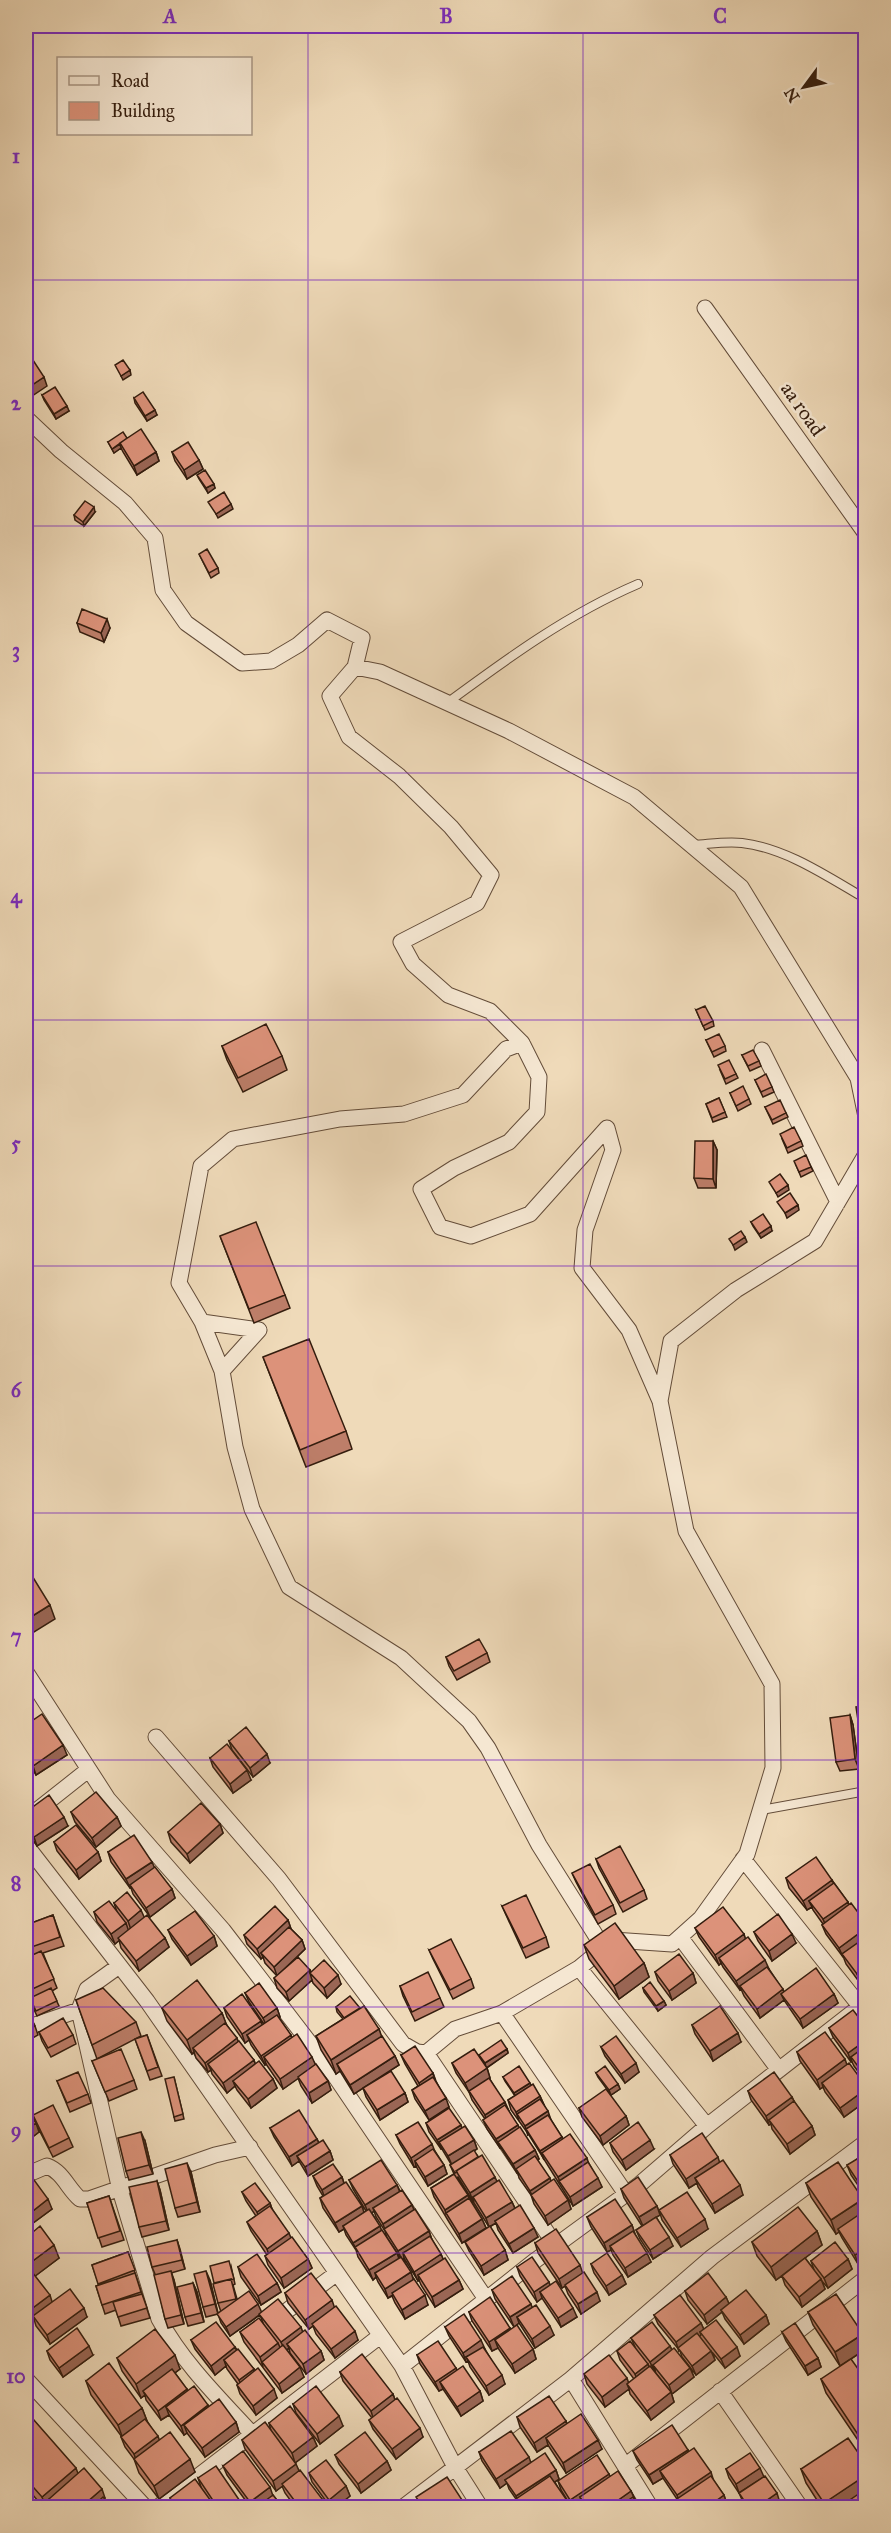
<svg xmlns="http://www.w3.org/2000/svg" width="891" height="2533" font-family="'IM FELL Great Primer',serif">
<rect width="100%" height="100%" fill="#efdab9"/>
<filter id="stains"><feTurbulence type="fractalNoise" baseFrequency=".00333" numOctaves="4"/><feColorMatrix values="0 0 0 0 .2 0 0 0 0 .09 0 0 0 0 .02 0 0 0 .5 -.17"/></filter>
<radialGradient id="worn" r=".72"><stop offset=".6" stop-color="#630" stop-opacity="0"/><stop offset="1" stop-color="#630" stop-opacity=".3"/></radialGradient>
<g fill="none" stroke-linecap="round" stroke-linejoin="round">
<g stroke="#634c39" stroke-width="10">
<path id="service" d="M447,703C508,658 568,614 638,584
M694,845C710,844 727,841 742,843C786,848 828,877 866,899
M761,1810L866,1791"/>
</g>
<g stroke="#634c39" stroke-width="17">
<path id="minor" d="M705,308L866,534
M26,418L61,451L125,503L155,538L163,590L186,623L242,663L271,661L298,645L327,620L362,638L355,667
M522,1043L490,1011L448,995L413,964L401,942L477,903L491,875L451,827L399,776L349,737L330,696L355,667L380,672L509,731L634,797L741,887L858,1078L866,1117
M762,1050L838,1202
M202,1322L222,1371L235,1447L252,1509L289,1587L401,1658L469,1721L488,1748L539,1845L603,1947
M259,1330L202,1322L179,1283L201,1166L233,1139L340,1119L404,1114L463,1095L506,1049L522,1043L539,1077L537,1112L509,1142L454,1168L421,1189L440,1227L471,1236L530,1214L607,1128L613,1150L585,1230L582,1268L629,1330L660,1401L686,1531L772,1684L773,1768L747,1854L701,1918L672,1944L613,1940L579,1968L707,2126
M222,1371L259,1330
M660,1401L671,1341L736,1290L815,1241L866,1154
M26,1672L108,1799L223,1930L335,2076L486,2299
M156,1737L279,1879L403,2044L417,2052L426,2053
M26,1819L88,1770
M26,1845L147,2001L402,2366L455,2467L481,2508
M743,1859L860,2006
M680,1937L779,2070
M119,1966L87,1989L79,2010L120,2190L159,2319C183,2363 219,2398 253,2435
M502,2013L626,2194
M26,2028L79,2010
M26,2175L47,2166C63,2172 68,2189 80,2199H89L215,2155L250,2147
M556,2246L426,2053L455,2029L502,2013L579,1968
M272,2322L337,2273
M402,2366L536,2260L640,2184L707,2126L866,2002
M26,2379L146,2508
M571,2379L712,2257L866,2142
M720,2391L801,2508
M625,2466L866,2278
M157,2508L380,2336
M402,2508L571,2379L651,2508"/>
</g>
<use href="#service" stroke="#f5e7d2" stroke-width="8"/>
<use href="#minor" stroke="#f5e7d2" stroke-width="15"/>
</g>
<path fill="#bd7e69" stroke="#341d0e" stroke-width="1.5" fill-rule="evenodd" d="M42,395L69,411L56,419L44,400Z
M134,398L157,415L147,421L135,403Z
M108,442L156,452L159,461L137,475L123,452L121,448L114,453Z
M172,452L199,460L203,469L187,479L175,461Z
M197,475L215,488L208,493L199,479Z
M95,512L84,526L75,520L74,515Z
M199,554L218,568L219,573L211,578Z
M77,623L110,628L104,642L80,632Z
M696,1010L713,1021L714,1026L705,1030Z
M706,1040L725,1046L726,1051L714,1057Z
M222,1046L282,1056L287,1070L243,1092L227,1060Z
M742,1055L759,1061L761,1066L750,1071Z
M720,1070L736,1074L738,1078L726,1084Z
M755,1080L772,1087L774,1092L763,1097Z
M730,1093L749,1099L751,1104L738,1111Z
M719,1098L727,1117L713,1122L706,1104Z
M765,1107L786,1113L788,1117L773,1124Z
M782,1139L801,1141L803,1146L788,1153Z
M713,1141L717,1150L716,1188H698L694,1178Z
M796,1165L811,1167L813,1171L801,1177Z
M751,1222L772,1231L761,1238L753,1226Z
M220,1236L285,1295L290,1308L254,1323Z
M263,1357L346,1431L352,1449L306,1467Z
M487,1653L490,1662L457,1680L449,1666L446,1657Z
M850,1715L853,1725L859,1769L840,1771L836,1762Z
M26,1725L67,1755L36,1775L26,1759Z
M229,1741L270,1763L253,1777L232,1750Z
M210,1758L251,1780L233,1793L213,1767Z
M26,1812L68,1826L37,1846L26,1829Z
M71,1812L117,1817L121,1826L96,1847L75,1822Z
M220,1824L223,1833L190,1863L171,1842L168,1832Z
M54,1842L98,1852L101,1861L79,1879L57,1851Z
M108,1852L154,1867L172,1889L175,1898L150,1917L133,1894L131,1888H130L111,1862Z
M596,1859L644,1890L647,1899L623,1912L599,1868Z
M572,1873L613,1905L616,1914L598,1924L576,1882Z
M786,1878L832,1880L834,1883L848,1902L849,1905L866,1923V1980L860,1983L846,1964L843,1956V1957L826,1934L822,1925L823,1924L813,1910L812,1907L807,1910L789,1888Z
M114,1903L144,1918L165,1938L169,1947L139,1971L121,1948L119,1940L115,1944L97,1922L94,1912H117Z
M502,1906L546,1937L549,1947L526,1958L506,1915Z
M53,1915L64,1946L43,1953L57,1988L52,1991L59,2006L37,2016L30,2001H29L28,1999L31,2007L27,2010L35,2026L38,2035L26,2042V1995L27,1997L26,1994V1925Z
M288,1920L291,1929L302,1940L305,1949L288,1966L310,1970L311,1972L341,1984L327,1998L313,1983L312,1980L289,2001L277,1988L274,1978L277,1976L265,1963L263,1957L261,1959L247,1944L244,1935Z
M695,1928L744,1934L745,1939L769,1969L784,1992L834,1994L838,2003L803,2028L784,2000L760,2018L744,1996L741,1989L740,1990L723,1967L721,1963L719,1965L699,1937Z
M168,1930L214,1936L217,1946L191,1965L172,1939Z
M754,1932L796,1943L772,1961L758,1941Z
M584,1945L644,1963L649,1977L619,1999L589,1959Z
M429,1950L471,1979L474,1988L453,1999L433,1959Z
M655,1972L693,1973L696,1983L672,2000L658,1981Z
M400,1986L440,1998L444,2007L415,2021L403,1996Z
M643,1988L664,2001L666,2005L658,2011L644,1992Z
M245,1993L277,2008L280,2017L279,2018L292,2037L328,2081L331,2090L312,2103L301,2086L298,2078L283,2089L266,2064L265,2065L251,2045L249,2040L245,2043L227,2017L224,2008L261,2021L262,2025L264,2024L249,2002Z
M76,2000L136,2022L141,2036L97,2059Z
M336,2007L360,2008L379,2029L381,2036L395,2056L399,2065L354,2094L340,2071L336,2074L321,2050L316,2036L343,2019L337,2012Z
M162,2008L222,2013L226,2024L238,2041L254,2060L255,2064L273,2079L277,2088L251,2108L237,2090L235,2086L227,2093L212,2074L211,2070L208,2072L196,2058L194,2052L192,2054L167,2021Z
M692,2025L741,2042L713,2061L695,2034Z
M866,2027V2082L854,2066L852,2062H851L833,2037L829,2028Z
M39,2032L73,2035L76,2044L51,2057L42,2041Z
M147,2035L162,2076L150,2080L135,2039Z
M601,2047L639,2072L625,2083L605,2056Z
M507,2049L508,2053L487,2068L490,2078H489L519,2128L535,2150L539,2159L537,2160L551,2181L568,2200L571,2209L548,2225L534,2204L531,2195L519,2178L518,2173H517L501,2148H500L487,2129L483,2120L485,2119L472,2100L469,2092L456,2073L452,2063L480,2058L479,2055Z
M797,2052L866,2086V2101L844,2117L825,2092L823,2087L820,2089L800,2061Z
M401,2055L433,2073L436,2081L449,2107L429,2120L415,2099L412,2090L418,2086L405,2064Z
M92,2061L134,2080L137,2089L109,2101Z
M596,2073L618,2084L620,2089L611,2095L598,2077Z
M174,2077L184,2119L175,2121L174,2117Z
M503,2077L531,2085L540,2096L551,2120L563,2139L588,2162L602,2187L573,2206L529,2135L511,2110L508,2100L515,2096L505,2081Z
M57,2081L88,2094L91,2103L70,2112Z
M363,2088L405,2093L408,2102L380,2120L366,2097Z
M748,2091L792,2097L795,2103L812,2126L815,2135L790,2154L772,2129L771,2124L769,2125L751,2100Z
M579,2108L626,2116L629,2125L603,2145L582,2117Z
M26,2109L36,2122L33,2115L69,2138L73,2147L53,2157L37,2126L39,2132L26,2142Z
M426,2123L461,2128L474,2140L477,2149L474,2151L512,2202L515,2208L538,2237L513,2253L498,2230L496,2223L490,2227L505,2250L508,2260L484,2275L469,2251L465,2242L489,2227L458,2177L457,2178L482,2219L486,2228L462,2243L449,2222L434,2197L431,2188L454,2174L450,2165L451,2164L442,2149H441L429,2132Z
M270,2128L317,2139L319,2143L330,2151L333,2160L308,2176L299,2161L292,2166L274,2137Z
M396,2135L435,2151L444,2165L447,2174L428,2186L418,2170L416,2166L414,2167L400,2144Z
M145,2141L153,2174L129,2180L126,2171Z
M610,2143L654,2149L626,2170L613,2152Z
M670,2155L719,2162L743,2195L715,2213L698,2187L697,2183L689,2188L673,2164Z
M866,2161V2197L851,2175L847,2165Z
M26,2169L52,2209L33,2223L26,2213Z
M191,2172L200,2212L178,2217L175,2208Z
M313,2176L342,2177L344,2183L362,2206L364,2213L366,2211L353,2189L349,2180L397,2185L400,2191L412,2205L414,2210L429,2231L432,2240L441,2254L443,2259L459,2280L463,2289L435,2307L421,2285L419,2280L418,2281L404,2258L403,2259L428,2305L405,2319L395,2303L392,2296L388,2298L378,2282L376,2277L373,2280L358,2257L356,2250L346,2235L344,2229L339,2232L323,2208L320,2198L323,2196L317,2186ZM374,2211L376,2217L385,2231L387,2238L400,2257L399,2258L397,2253L382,2231L372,2213Z
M157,2181L160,2190L169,2230L142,2237L139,2227Z
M806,2183L863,2199L866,2206V2215L862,2217L858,2264L842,2238L839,2232L836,2234L811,2197Z
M621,2189L657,2206L660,2215L656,2217L673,2246L653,2259L640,2239L636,2230L642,2226L624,2198Z
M242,2192L270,2203L272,2209L291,2238L308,2259L312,2268L284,2288L268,2265L265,2256L267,2255L251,2231L247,2222L256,2216L246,2201Z
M109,2196L124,2240L102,2247L87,2203Z
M659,2210L708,2229L681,2247L662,2220Z
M587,2217L632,2225L635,2234L651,2262L628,2277L613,2255L611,2250L607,2252L591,2227Z
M817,2231L822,2245L805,2258L814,2270L811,2261L848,2259L852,2269L828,2288L821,2280L825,2289L802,2307L785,2285L782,2276L776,2280L757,2256L752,2242Z
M26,2238L59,2258L35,2276L52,2302L87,2317L50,2344L36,2326L34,2319L26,2325Z
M177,2240L185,2269L171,2273L174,2280L184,2324L168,2328L165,2319L155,2274L152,2267Z
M535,2243L583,2273L600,2301L581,2314L568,2294L565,2286L562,2288L538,2253Z
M128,2252L150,2318L121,2326L116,2310L105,2314L96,2286L99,2285L92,2265Z
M591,2264L622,2275L626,2284L609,2295L594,2273Z
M231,2266L235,2284L233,2285L237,2299L261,2312L301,2327L302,2332L321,2351L324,2360L306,2374L290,2353L289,2348L287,2350L304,2377L282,2393L244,2342L240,2332L263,2323L260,2315L230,2336L221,2323L218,2314L206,2317L203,2307L210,2280L218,2313L221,2312L218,2303Z
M238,2267L277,2283L281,2292L261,2305L241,2277Z
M517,2267L549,2282L550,2285L577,2317L561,2327L542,2298L537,2302L520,2276Z
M193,2283L197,2292L204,2322L188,2326L185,2317Z
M492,2290L532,2307L554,2335L535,2348L521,2326L519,2323L514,2327L495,2299Z
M685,2291L726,2297L729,2304L766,2315L769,2324L744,2344L725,2319L722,2312L707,2324L688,2300Z
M285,2293L334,2307L358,2340L335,2358L316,2334L313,2326L309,2329L288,2303Z
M469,2312L510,2328L533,2349L536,2359L515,2373L498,2348L492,2351L472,2321Z
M808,2312L863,2334L866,2341V2349L840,2366L813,2325Z
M654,2315L701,2323L704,2330L740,2356L725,2368L712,2352L715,2360L696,2375L682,2357L680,2351L658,2324Z
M445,2327L485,2349L505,2384L489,2395L470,2367L468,2361L466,2362L449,2336Z
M782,2332L818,2358L821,2367L808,2375L786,2341Z
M631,2338L670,2346L672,2350L690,2368L694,2377L672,2394L656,2374L655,2370L654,2371L671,2392L674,2402L651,2420L630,2394L629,2389L605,2407L587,2384L584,2374L629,2383L634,2379L620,2360L617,2351L635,2347Z
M191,2340L235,2347L237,2350L254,2369L277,2398L256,2415L240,2394L237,2385L238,2384L227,2369L226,2366L215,2375L195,2349Z
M47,2351L93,2355L63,2377L50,2360Z
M417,2355L456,2368L457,2370L480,2391L483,2401L461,2416L443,2389L439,2391L420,2364Z
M117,2358L180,2369L175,2373L188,2391L209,2407L236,2422L239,2432L205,2457L187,2433L184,2435L169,2415L161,2420L146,2400L145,2395L141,2398L122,2371Z
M340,2372L393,2394L395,2400L423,2437L396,2459L373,2429L369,2420L372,2418L343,2381Z
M821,2379L866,2380V2452L826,2393Z
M86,2381L142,2408L147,2421L159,2440L195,2472L159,2499L139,2473L134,2459L125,2447L121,2437H122L91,2395Z
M293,2404L343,2426L320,2444L296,2413Z
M26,2411L78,2474L105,2498L104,2499L112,2508H44L26,2487Z
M517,2417L566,2421L567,2424L602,2449L566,2473L548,2445L537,2452L520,2427Z
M269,2423L313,2437L317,2446L295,2463L299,2471L329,2508H296L285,2493L282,2486L276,2491L245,2449L242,2440L271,2431Z
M688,2450L689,2452L713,2480L724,2495L727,2505L723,2508H676L674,2501L677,2499L663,2478L653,2484L637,2460L633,2451Z
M479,2452L531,2462L556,2470L559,2479L555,2482L568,2506L571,2508H519L516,2499L509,2489L507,2483L500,2488L482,2461Z
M335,2455L387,2461L391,2470L361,2493L339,2464Z
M223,2466L273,2495L283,2508H251L227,2475Z
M726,2469L764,2477L780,2503L773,2508H746L743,2502L739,2493L729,2478Z
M801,2469L864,2493L866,2508H822L806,2483Z
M309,2473L346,2486L350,2496L335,2508H331L312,2482Z
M609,2474L610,2477L631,2491L634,2497L640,2508H584L582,2504L577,2508H572L561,2490L558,2481Z
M198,2478L244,2508H174L170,2498L201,2487Z"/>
<path fill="#9a6655" stroke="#341d0e" stroke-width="1.5" d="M130,370L131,375L123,380L121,376Z
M44,377L47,386L26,400V389Z
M67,406L69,411L56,419L54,414Z
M155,410L157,415L147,421L145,416Z
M120,444L121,448L114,453L112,449Z
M156,452L159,461L137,475L134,466Z
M199,460L203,469L187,479L184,470Z
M214,484L215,488L208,493L206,488Z
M231,504L233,509L218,518L216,514Z
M94,507L95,512L84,526L83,522Z
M107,619L110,628L104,642L101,633Z
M713,1141L717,1150L716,1188L713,1179Z
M788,1185L789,1190L778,1197L776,1193Z
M798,1205L799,1210L787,1218L785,1213Z
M771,1226L772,1231L761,1238L759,1234Z
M745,1237L747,1242L735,1250L733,1245Z
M50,1605L55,1619L26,1637V1620Z
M850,1715L853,1725L859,1769L855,1759Z
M63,1745L67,1755L36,1775L33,1766Z
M267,1754L270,1763L253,1777L250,1768Z
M247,1770L251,1780L233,1793L230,1784Z
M64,1817L68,1826L37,1846L34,1837Z
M117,1817L121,1826L96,1847L92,1838Z
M220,1824L223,1833L190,1863L187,1854Z
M98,1852L101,1861L79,1879L76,1870Z
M152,1862L156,1871L130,1885L131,1888H130L126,1879Z
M832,1880L836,1889L809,1901L812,1907L807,1910L803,1901Z
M30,1882L31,1887L26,1892V1886Z
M172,1889L175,1898L150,1917L146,1908Z
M848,1902L851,1911L827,1929L823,1919Z
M141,1910L145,1919L131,1930L128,1921Z
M288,1920L291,1929L261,1953L263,1957L261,1959L257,1949Z
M126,1923L129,1932L115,1944L111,1934Z
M866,1928V1940L842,1954L843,1957L839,1948Z
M744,1934L747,1944L719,1958L721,1963L719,1965L715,1955Z
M792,1934L796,1943L772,1961L769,1951Z
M214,1936L217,1946L191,1965L187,1956Z
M165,1938L169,1947L139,1971L136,1961Z
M302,1940L305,1949L277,1976L274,1967Z
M765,1960L769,1969L740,1986L741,1989L740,1990L736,1981Z
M644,1963L649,1977L619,1999L614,1986Z
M866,1968V1980L860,1983L857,1974Z
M310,1970L313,1976L310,1973L312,1980L289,2001L286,1992Z
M693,1973L696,1983L672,2000L669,1991Z
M338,1975L341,1984L327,1998L324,1988Z
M783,1989L786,1998L781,1994L784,2000L760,2018L757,2009Z
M834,1994L838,2003L803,2028L800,2019Z
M28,1998L31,2007L26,2011V1999Z
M664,2001L666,2005L658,2011L656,2006Z
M277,2008L280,2017L267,2027L263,2018Z
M222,2013L227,2026L193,2048L194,2052L192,2054L187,2040Z
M261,2021L264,2030L247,2035L249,2040L245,2043L242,2034Z
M379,2029L384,2043L337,2064L340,2071L336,2074L331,2060Z
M738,2033L741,2042L713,2061L710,2051Z
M291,2035L294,2044L264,2057L266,2064L265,2065L261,2056Z
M237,2038L240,2047L208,2064L211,2070L208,2072L205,2063Z
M866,2040V2052L851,2057L852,2062H851L848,2053Z
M507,2049L508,2053L486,2068L485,2063Z
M395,2056L399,2065L354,2094L350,2085Z
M312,2057L316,2066L283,2089L280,2079Z
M845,2059L848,2068L822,2083L823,2087L820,2089L817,2080Z
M254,2060L257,2069L233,2081L235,2086L227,2093L223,2083Z
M636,2063L639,2072L625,2083L621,2074Z
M487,2068L490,2078L469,2092L465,2083Z
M433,2073L436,2083L422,2092L419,2083Z
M273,2079L277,2088L251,2108L248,2099Z
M328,2081L331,2090L312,2103L309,2093Z
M530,2083L532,2087L516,2098L514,2093Z
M618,2084L620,2089L611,2095L609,2090Z
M866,2089V2101L844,2117L840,2108Z
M405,2093L408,2102L380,2120L377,2110Z
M540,2096L544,2105L517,2114L519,2121L516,2112Z
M792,2097L796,2106L769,2120L771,2124L769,2125L766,2116Z
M446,2098L449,2107L429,2120L425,2111Z
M505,2102L509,2111L488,2125L485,2115Z
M548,2111L551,2120L526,2129L528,2136L525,2126Z
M626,2116L629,2125L603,2145L600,2136Z
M36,2123L39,2132L26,2142V2130Z
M461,2125L464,2135L439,2142L442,2149H441L437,2140Z
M518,2125L522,2134L498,2142L501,2148H500L496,2139Z
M812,2126L815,2135L790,2154L787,2144Z
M141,2132L145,2141L153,2174L149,2165Z
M562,2137L565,2146L542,2153L544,2160L540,2151Z
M317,2139L321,2148L297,2156L299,2161L292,2166L289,2157Z
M474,2140L477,2149L452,2165L448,2156Z
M650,2140L654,2149L626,2170L622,2160Z
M432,2144L436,2154L415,2161L416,2166L414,2167L411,2158Z
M535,2150L539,2159L518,2172L516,2169L518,2173H517L513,2164Z
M330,2151L333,2160L308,2176L305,2167Z
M718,2157L721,2167L695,2178L697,2183L689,2188L686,2179Z
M587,2158L590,2168L560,2182L558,2177Z
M187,2163L191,2172L200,2212L197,2202Z
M444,2165L447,2174L428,2186L425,2177Z
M342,2177L345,2187L325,2199L322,2190Z
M495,2177L499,2186L473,2197L474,2201L473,2202L470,2193Z
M550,2178L553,2187L534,2200L530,2191Z
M598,2178L602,2187L573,2206L570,2197Z
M157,2181L160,2190L169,2230L166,2221Z
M397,2185L401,2195L373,2208L374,2211L369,2215L365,2205Z
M740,2185L743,2195L715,2213L712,2204Z
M468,2195L471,2205L446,2214L445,2210Z
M48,2199L52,2209L33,2223L29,2214Z
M863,2199L866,2206V2213L864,2211L865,2214L840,2231L838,2229L839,2232L836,2234L831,2220Z
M568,2200L571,2209L548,2225L545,2216Z
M512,2202L516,2211L495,2221L496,2223L489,2227L486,2218Z
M270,2203L273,2212L260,2221L257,2212Z
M412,2205L416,2215L385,2230L383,2224Z
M362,2206L365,2216L343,2226L344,2229L339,2232L335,2223Z
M657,2206L660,2215L643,2226L639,2217Z
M482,2219L486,2228L462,2243L459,2234Z
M705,2219L708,2229L681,2247L677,2238Z
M29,2221L32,2230L26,2235V2223Z
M632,2225L635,2234L610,2246L611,2250L607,2252L604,2243Z
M380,2226L383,2235L356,2249L353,2243Z
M534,2228L538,2237L513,2253L509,2244Z
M429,2231L432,2240L403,2253L404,2258L402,2260L398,2251Z
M817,2231L822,2245L776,2280L771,2267Z
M289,2233L293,2243L270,2259L267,2249Z
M669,2237L673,2246L653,2259L650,2250Z
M177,2240L180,2249L185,2269L182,2260Z
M54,2245L59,2258L26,2283V2266Z
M866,2248V2259L858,2264L855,2255Z
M505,2250L508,2260L484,2275L481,2266Z
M397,2253L400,2262L375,2273L376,2277L373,2280L369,2270Z
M647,2253L651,2262L628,2277L625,2268Z
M441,2254L445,2264L418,2275L419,2280L418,2281L414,2272Z
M308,2259L312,2268L284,2288L281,2278Z
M848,2259L852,2269L828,2288L824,2278Z
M580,2265L583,2274L562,2288L559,2279Z
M171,2271L174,2280L184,2324L181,2315Z
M206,2271L210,2280L218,2314L215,2304Z
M411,2272L414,2282L388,2298L385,2289Z
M622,2275L626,2284L609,2295L606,2286Z
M821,2279L825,2289L802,2307L799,2297Z
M459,2280L463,2289L435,2307L432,2297Z
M549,2282L552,2292H540L542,2298L537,2302L534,2292Z
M193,2283L197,2292L204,2322L201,2313Z
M277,2283L281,2292L261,2305L258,2296Z
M597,2292L600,2301L581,2314L578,2304Z
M50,2295L53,2305L33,2316L34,2319L26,2325V2313Z
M425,2295L428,2305L405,2319L402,2310Z
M726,2297L730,2306L721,2310L722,2312L707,2324L704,2315Z
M332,2300L335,2309L309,2329L305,2320Z
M258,2304L262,2313L230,2336L226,2327Z
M531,2304L534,2313L517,2317L519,2323L514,2327L510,2317Z
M84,2308L87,2317L50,2344L47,2335Z
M573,2308L577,2317L561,2327L558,2318Z
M766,2315L769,2324L744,2344L740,2335Z
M701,2323L705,2332H700L701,2335L681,2351L678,2348L679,2352L676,2342Z
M550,2326L554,2335L535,2348L532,2339Z
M301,2327L304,2336L287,2344L289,2348L285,2351L281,2342Z
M510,2328L514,2337L495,2340L498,2348L492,2351L489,2342Z
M355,2331L358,2340L335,2358L331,2349Z
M863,2334L866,2341V2349L840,2366L835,2352Z
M481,2340L485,2349L466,2357L468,2361L466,2362L463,2353Z
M278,2343L282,2352L262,2362L263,2367L260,2357Z
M89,2346L93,2355L63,2377L59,2368Z
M670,2346L674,2355L653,2365L655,2370L654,2371L650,2362Z
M235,2347L239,2356L224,2360L226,2366L215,2375L211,2366Z
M737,2347L740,2356L725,2368L721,2359Z
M533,2349L536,2359L515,2373L512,2364Z
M321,2351L324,2360L306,2374L303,2364Z
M711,2351L715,2360L696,2375L692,2366Z
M175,2355L180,2369L146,2394L143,2391L145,2395L141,2398L136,2384Z
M818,2358L821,2367L808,2375L805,2366Z
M648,2364L651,2373L638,2383L635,2374Z
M300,2367L304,2377L282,2393L279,2384Z
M456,2368L460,2377L440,2382L443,2389L439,2391L435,2382Z
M690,2368L694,2377L672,2394L669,2385Z
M254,2369L257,2378L243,2390L239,2380Z
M502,2375L505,2384L489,2395L486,2386Z
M627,2378L630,2387L627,2384L629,2389L605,2407L602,2397Z
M187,2389L190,2399L166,2407L169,2415L161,2420L158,2411Z
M274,2389L277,2398L256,2415L253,2406Z
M480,2391L483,2401L461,2416L457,2407Z
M671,2392L674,2402L651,2420L647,2411Z
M393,2394L396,2403L374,2421L371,2411Z
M208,2405L212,2414L184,2425L187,2433L184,2435L181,2426Z
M142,2408L147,2421L123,2439L118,2425Z
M339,2416L343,2426L320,2444L317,2434Z
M566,2421L569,2431L546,2438L548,2445L537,2452L534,2443Z
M236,2422L239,2432L205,2457L202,2448Z
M420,2428L423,2437L396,2459L392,2449Z
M158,2436L161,2445L137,2463L134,2454Z
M313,2437L317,2446L295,2463L292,2453Z
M598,2440L602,2449L566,2473L563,2463Z
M688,2450L691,2459L660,2471L663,2478L653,2484L649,2475Z
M529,2457L532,2466L505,2480L507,2483L500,2488L496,2479Z
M190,2459L195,2472L159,2499L154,2486Z
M387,2461L391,2470L361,2493L358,2484Z
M296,2464L300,2473L276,2491L273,2481Z
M76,2468L81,2482L49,2499L52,2507L46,2508L42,2497Z
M760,2468L764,2477L739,2493L736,2484Z
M556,2470L559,2479L520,2505L516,2496Z
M711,2472L714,2482L680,2504L677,2495Z
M609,2474L613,2483L580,2497L582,2504L577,2508H573L570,2500Z
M866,2475V2492L842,2508H825L824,2503Z
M346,2486L350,2496L335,2508H332L329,2500Z
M270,2487L273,2496L258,2508H252L250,2502Z
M102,2489L105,2498L94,2508H80Z
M631,2491L635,2500L624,2508H607Z
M777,2493L780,2503L773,2508H756Z
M724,2495L727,2505L723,2508H706Z
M28,2498L31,2508H26V2500Z
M566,2499L569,2508H553Z
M464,2503L466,2508H457Z"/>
<path fill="#dc927a" stroke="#341d0e" stroke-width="1.5" d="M29,354L44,377L26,389V356Z
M123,360L130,370L121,376L115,365Z
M55,387L67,406L54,414L42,395Z
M143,392L155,410L145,416L134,398Z
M141,429L156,452L134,466L120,443Z
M123,432L127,438L112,449L108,442Z
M188,442L199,460L184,470L172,452Z
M205,470L214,484L206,488L197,475Z
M224,492L231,504L216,514L208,502Z
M85,501L94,507L83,522L74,515Z
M207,549L218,568L209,573L199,554Z
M82,609L107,619L101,633L77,623Z
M705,1006L713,1021L703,1026L696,1010Z
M266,1024L282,1056L238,1078L222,1046Z
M719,1034L725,1046L712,1052L706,1040Z
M753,1050L759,1061L748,1066L742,1055Z
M729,1060L736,1074L725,1079L718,1065Z
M766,1074L772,1087L761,1092L755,1080Z
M743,1086L749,1099L736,1106L730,1093Z
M719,1098L725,1112L712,1118L706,1104Z
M780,1100L786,1113L772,1120L765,1107Z
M794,1127L801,1141L787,1148L780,1134Z
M695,1141H713V1179L694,1178Z
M806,1155L811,1167L799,1172L794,1161Z
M780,1174L788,1185L776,1193L769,1182Z
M790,1193L798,1205L785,1213L777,1202Z
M763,1214L771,1226L759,1234L751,1222Z
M256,1222L285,1295L249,1309L220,1236Z
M741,1231L745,1237L733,1245L729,1239Z
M309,1339L346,1431L300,1450L263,1357Z
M26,1566L50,1605L26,1620Z
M479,1639L487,1653L454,1671L446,1657Z
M866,1706V1754H863L856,1707Z
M42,1714L63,1745L33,1766L26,1755V1725Z
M850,1715L855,1759L836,1762L830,1718Z
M246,1727L267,1754L250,1768L229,1741Z
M227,1744L247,1770L230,1784L210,1758Z
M96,1792L117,1817L92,1838L71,1812Z
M49,1795L64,1817L34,1837L26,1825V1812Z
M201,1803L220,1824L187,1854L168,1832Z
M76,1825L98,1852L76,1870L54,1842Z
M134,1835L152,1862L126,1879L108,1852Z
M620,1846L644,1890L620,1903L596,1859Z
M816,1857L832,1880L803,1901L786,1878Z
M590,1864L613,1905L595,1915L572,1873Z
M155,1867L172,1889L146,1908L130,1885Z
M26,1877L30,1882L26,1886Z
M834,1883L848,1902L823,1919L809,1901Z
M127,1892L141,1910L128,1921L114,1903Z
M526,1895L546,1937L523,1948L502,1906Z
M109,1901L126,1923L111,1934L94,1912Z
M851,1903L866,1923V1928L839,1948L822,1925Z
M275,1906L288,1920L257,1949L244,1935Z
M723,1907L744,1934L715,1955L695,1928Z
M195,1911L214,1936L187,1956L168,1930Z
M778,1914L792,1934L769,1951L754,1932Z
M53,1915L60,1937L26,1949V1925Z
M147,1915L165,1938L136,1961L118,1938Z
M615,1923L644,1963L614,1986L584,1945Z
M289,1927L302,1940L274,1967L261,1953Z
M748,1937L765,1960L736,1981L719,1958Z
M866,1937V1968L857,1974L842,1954Z
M451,1939L471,1979L450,1990L429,1950Z
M41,1951L54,1979L26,1992V1958Z
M679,1954L693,1973L669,1991L655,1972Z
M298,1957L310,1970L286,1992L274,1978Z
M324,1960L338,1975L324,1988L310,1973Z
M767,1967L783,1989L757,2009L740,1986Z
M816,1968L834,1994L800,2019L781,1994Z
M428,1972L440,1998L412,2012L400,1986Z
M197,1980L222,2013L187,2040L162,2008Z
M650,1982L664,2001L656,2006L643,1988Z
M259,1983L277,2008L263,2018L245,1993Z
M51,1988L57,2001L36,2011L30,1998Z
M103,1988L136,2022L92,2045L76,2000Z
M242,1994L261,2021L242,2034L224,2008Z
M350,1996L360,2008L344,2018L336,2007Z
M364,2006L379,2029L331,2060L316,2036Z
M720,2006L738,2033L710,2051L692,2025Z
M26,2008L35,2026L26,2031Z
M853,2010L866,2027V2040L848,2053L829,2028Z
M277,2015L291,2035L261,2056L247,2035Z
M63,2018L73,2035L48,2048L39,2032Z
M225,2023L237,2038L205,2063L193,2048Z
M825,2032L845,2059L817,2080L797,2052Z
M297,2034L312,2057L280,2079L264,2057Z
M147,2035L158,2067L147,2071L135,2039Z
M382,2036L395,2056L350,2085L337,2064Z
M616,2036L636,2063L621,2074L601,2047Z
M501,2040L507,2049L485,2063L479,2055Z
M239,2041L254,2060L223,2083L208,2064Z
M415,2046L433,2073L419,2083L401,2055Z
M866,2046V2077L851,2057Z
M121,2049L134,2080L105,2092L92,2061Z
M474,2049L487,2068L465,2083L452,2063Z
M259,2061L273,2079L248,2099L233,2081Z
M849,2063L866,2086V2089L840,2108L822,2083Z
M316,2064L328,2081L309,2093L298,2077Z
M519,2066L530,2083L514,2093L503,2077Z
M605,2066L618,2084L609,2090L596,2073Z
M391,2071L405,2093L377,2110L363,2088Z
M78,2072L88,2094L67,2103L57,2081Z
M774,2072L792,2097L766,2116L748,2091Z
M174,2077L183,2114L174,2117L165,2079Z
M433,2077L446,2098L425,2111L412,2090Z
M489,2078L505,2102L485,2115L469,2091Z
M533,2084L540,2096L516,2112L508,2100Z
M606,2089L626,2116L600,2136L579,2108Z
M540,2099L548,2111L525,2126L517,2114Z
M794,2101L812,2126L787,2144L769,2120Z
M53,2105L69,2138L49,2148L33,2115Z
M505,2105L518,2125L496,2139L483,2120Z
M449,2108L461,2125L437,2140L426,2123Z
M26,2109L36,2123L26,2130Z
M299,2110L317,2139L289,2157L270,2128Z
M548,2115L562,2137L540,2151L526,2129Z
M418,2122L432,2144L411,2158L396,2135Z
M638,2122L650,2140L622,2160L610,2143Z
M465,2126L474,2140L448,2156L439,2142Z
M520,2127L535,2150L513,2164L498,2142Z
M141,2132L149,2165L126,2171L118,2138Z
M702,2133L718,2157L686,2179L670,2155Z
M570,2134L587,2158L558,2177L542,2153Z
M323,2140L330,2151L305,2167L297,2156Z
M433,2149L444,2165L425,2177L415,2161Z
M474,2150L478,2157L456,2171L457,2172L455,2173L450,2165Z
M482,2155L495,2177L470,2193L456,2171Z
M535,2156L550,2178L530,2191L516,2169Z
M862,2156L866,2161V2191L865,2192L847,2165Z
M381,2160L397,2185L365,2205L349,2180Z
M723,2160L740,2185L712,2204L695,2178Z
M588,2162L598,2178L570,2197L559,2181Z
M838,2162L863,2199L831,2220L806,2183Z
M187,2163L197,2202L175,2208L165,2169Z
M333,2164L342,2177L322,2190L313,2176Z
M26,2169L48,2199L29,2214L26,2208Z
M454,2174L468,2195L445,2210L431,2188Z
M638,2177L657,2206L639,2217L621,2189Z
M554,2179L568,2200L545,2216L531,2195Z
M499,2180L512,2202L486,2218L473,2197Z
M157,2181L166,2221L139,2227L129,2187Z
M346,2182L362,2206L335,2223L320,2198Z
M255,2183L270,2203L257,2212L242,2192Z
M402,2190L412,2205L383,2224L373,2208Z
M687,2192L705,2219L677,2238L659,2210Z
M109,2196L120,2231L98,2238L87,2203Z
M469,2198L482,2219L459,2234L446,2213Z
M615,2199L632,2225L604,2243L587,2217Z
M520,2205L534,2228L509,2244L495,2221Z
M270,2206L289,2233L267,2249L247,2222Z
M798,2207L817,2231L771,2267L752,2242Z
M369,2209L380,2226L353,2243L343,2226Z
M415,2209L429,2231L398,2251L384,2229Z
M860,2214L866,2222V2248L855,2255L838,2229Z
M656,2217L669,2237L650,2250L636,2230Z
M40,2226L54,2245L26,2266V2238Z
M490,2226L505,2250L481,2266L465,2242Z
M556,2229L580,2265L559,2279L535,2243Z
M382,2230L397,2253L369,2270L355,2247Z
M633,2231L647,2253L625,2268L610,2246Z
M430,2236L441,2254L414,2272L403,2253Z
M292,2237L308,2259L281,2278L265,2256Z
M177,2240L182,2260L152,2267L147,2247Z
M835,2242L848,2259L824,2278L811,2261Z
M128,2252L135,2270L98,2284L92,2265Z
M607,2253L622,2275L606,2286L591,2264Z
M257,2254L277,2283L258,2296L238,2267Z
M401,2257L411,2272L385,2289L375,2273Z
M532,2257L549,2282L534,2292L517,2267Z
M445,2258L459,2280L432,2297L418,2275Z
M805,2258L821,2279L799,2297L782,2276Z
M229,2261L234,2279L231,2280V2279L214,2283L210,2266Z
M171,2271L181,2315L165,2319L154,2275Z
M206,2271L215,2304L203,2307L194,2274Z
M32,2272L50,2295L26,2313V2277Z
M584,2272L597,2292L578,2304L565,2285Z
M135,2273L141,2292L102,2305L96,2286Z
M311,2273L332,2300L305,2320L285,2293Z
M708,2273L726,2297L704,2315L685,2291Z
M512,2276L531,2304L510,2317L492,2290Z
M231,2279L236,2299L218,2303L213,2284Z
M414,2279L425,2295L402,2310L392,2293Z
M556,2281L573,2308L558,2318L540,2292Z
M193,2283L201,2313L185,2317L177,2287Z
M70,2289L84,2308L47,2335L33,2316Z
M746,2290L766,2315L740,2335L721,2310Z
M249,2291L258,2304L226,2327L217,2314Z
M142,2294L147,2308L118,2317L113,2302Z
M836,2294L863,2334L835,2352L808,2312Z
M680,2295L701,2323L676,2342L654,2315Z
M490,2297L510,2328L489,2342L469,2312Z
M278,2299L301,2327L281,2342L259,2314Z
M536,2305L550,2326L532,2339L517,2317Z
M336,2306L355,2331L331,2349L312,2324Z
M464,2314L481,2340L463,2353L445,2327Z
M259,2318L278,2343L260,2357L240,2332Z
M716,2320L737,2347L721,2359L700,2332Z
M216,2322L235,2347L211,2366L191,2340Z
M652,2322L670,2346L650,2362L631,2338Z
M795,2323L818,2358L805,2366L782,2332Z
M517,2325L533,2349L512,2364L495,2340Z
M77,2328L89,2346L59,2368L47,2351Z
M155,2329L175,2355L136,2384L117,2358Z
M305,2330L321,2351L303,2364L287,2344Z
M697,2333L711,2351L692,2366L678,2348Z
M438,2341L456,2368L435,2382L417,2355Z
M630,2341L648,2364L635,2374L617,2351Z
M283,2345L300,2367L279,2384L262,2362Z
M483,2347L502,2375L486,2386L466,2357Z
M674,2348L690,2368L669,2385L653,2365Z
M238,2349L254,2369L239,2380L224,2360Z
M362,2354L393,2394L371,2411L340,2372Z
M609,2355L627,2378L602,2397L584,2374Z
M851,2359L866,2380V2444L865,2445L821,2379Z
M109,2363L142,2408L118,2425L86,2381Z
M463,2366L480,2391L457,2407L440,2382Z
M650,2366L671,2392L647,2411L627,2384Z
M258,2368L274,2389L253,2406L237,2385Z
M172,2369L187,2389L158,2411L143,2391Z
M194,2386L208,2405L181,2426L166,2407Z
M316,2386L339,2416L317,2434L293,2404Z
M549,2396L566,2421L534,2443L517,2417Z
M397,2398L420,2428L392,2449L369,2420Z
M219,2399L236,2422L202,2448L184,2425Z
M290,2406L313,2437L292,2453L269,2423Z
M26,2411L76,2468L42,2497L26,2479Z
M581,2414L598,2440L563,2463L546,2438Z
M145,2419L158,2436L134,2454L121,2437Z
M265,2422L296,2464L273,2481L242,2440Z
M672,2425L688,2450L649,2475L633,2451Z
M511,2431L529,2457L496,2479L479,2452Z
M170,2432L190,2459L154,2486L134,2459Z
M365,2432L387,2461L358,2484L335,2455Z
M848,2438L866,2464V2475L824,2503L801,2469Z
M694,2448L711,2472L677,2495L660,2471Z
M243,2451L270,2487L250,2502L223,2466Z
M545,2453L556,2470L516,2496L505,2480Z
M750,2453L760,2468L736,2484L726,2469Z
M597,2455L609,2474L570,2500L558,2481Z
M326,2460L346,2486L329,2500L309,2473Z
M216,2466L244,2507L243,2508H218L198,2478Z
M84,2468L102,2489L80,2508H56L49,2499Z
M300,2470L329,2508H300L282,2484Z
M618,2471L631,2491L607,2508H587L580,2497Z
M550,2476L566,2499L553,2508H521L516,2499Z
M711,2476L724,2495L706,2508H678L674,2501Z
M765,2476L777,2493L756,2508H749L739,2493Z
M447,2477L464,2503L457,2508H423L416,2497Z
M195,2479L216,2508H177L170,2498Z
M863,2491L866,2495V2508H838Z
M273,2495L283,2508H256Z
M103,2497L112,2508H91Z
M633,2497L640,2508H617Z
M787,2502L790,2508H779Z"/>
<path fill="none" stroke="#7b2cbf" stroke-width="1.5" stroke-opacity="0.55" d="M308,26V2508M583,26V2508M26,280H866M26,526H866M26,773H866M26,1020H866M26,1266H866M26,1513H866M26,1760H866M26,2007H866M26,2253H866"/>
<g text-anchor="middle" stroke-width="5" stroke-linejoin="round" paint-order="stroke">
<g font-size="21" fill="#341d0e" stroke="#f5e7d2">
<text transform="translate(803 409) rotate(55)" y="7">aa road</text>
</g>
</g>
<rect width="891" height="2533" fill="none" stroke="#efdab9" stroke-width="66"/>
<rect x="57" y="57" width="195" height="78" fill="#f5e7d2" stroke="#a89684" stroke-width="1.5"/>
<rect x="69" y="76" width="30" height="9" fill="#f5e7d2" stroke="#a89684" stroke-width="1.5"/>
<text x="111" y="87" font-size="18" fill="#341d0e">Road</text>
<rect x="69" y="102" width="30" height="18" fill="#dc927a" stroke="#a89684" stroke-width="1.5"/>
<text x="111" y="117" font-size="18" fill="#341d0e">Building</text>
<g transform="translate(804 87) rotate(237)" stroke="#f5e7d2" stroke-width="4.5" paint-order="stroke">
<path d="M0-4.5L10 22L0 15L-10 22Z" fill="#341d0e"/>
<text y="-9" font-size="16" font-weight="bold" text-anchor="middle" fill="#341d0e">N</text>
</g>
<rect x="33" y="33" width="825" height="2467" fill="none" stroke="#7b2cbf" stroke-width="2"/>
<g font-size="20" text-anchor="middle" font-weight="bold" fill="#7b2cbf">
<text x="170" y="23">A</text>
<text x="446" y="23">B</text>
<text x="720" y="23">C</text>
<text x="16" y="163">1</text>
<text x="16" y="410">2</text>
<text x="16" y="657">3</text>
<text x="16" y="903">4</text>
<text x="16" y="1150">5</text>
<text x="16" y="1397">6</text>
<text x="16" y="1643">7</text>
<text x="16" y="1890">8</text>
<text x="16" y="2137">9</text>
<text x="16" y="2383">10</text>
</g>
<rect width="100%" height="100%" filter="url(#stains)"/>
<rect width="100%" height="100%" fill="url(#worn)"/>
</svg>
